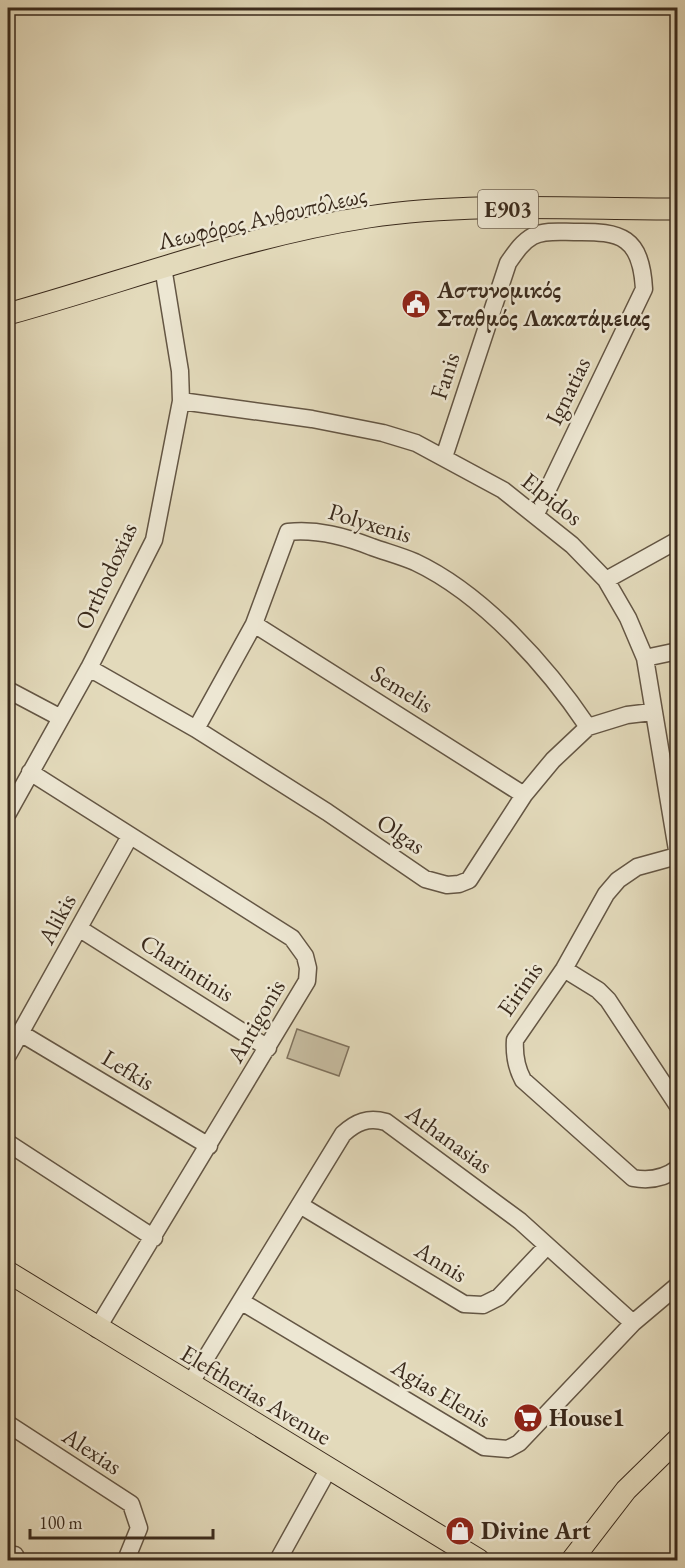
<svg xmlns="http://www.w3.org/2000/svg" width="685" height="1568" font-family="'EB Garamond',serif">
<rect width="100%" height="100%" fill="#e3dabb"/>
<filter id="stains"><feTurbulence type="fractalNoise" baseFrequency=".00333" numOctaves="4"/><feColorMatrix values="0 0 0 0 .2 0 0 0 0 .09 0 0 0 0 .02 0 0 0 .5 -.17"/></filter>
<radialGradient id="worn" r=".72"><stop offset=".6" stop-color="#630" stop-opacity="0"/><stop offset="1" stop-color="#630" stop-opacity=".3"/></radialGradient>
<path fill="#c6bca0" stroke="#80735e" stroke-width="1.5" d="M297,1029L349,1047L339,1076L287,1058Z"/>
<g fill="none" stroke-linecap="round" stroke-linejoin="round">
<g stroke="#645644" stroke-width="19">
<path id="minor" d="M181,401L312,419L383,433L416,443L503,490L572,545L606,580L628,618L645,658L678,856
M444,457L508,263C515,253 522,242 533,236C545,230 561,232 574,232C622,231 641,237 644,289L536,514
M606,580L678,540
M254,624L524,795
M645,658L678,651
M89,668L196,729L327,812L425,879L447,885L459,884L469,880L524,795L553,760L588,727L627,715L652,712
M10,691L61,718
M196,729L254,624L288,532C317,529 344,536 372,547C386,552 401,556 415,562C483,594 547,666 588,727
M30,772L292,938L305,956L308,968L307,981L97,1329
M8,813L89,668L154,540L181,401L180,371L163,267
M677,856L637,867L618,880L606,894L564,969L515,1040C514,1055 516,1067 523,1080L633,1178C649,1181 665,1178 678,1168
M80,929L268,1048
M564,969L598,990L608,1000L678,1106
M22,1034L209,1146
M8,1055L130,836
M8,1143L154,1238
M300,1205L464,1304L483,1305L499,1297L547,1246
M242,1302L484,1447L508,1449L519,1443L633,1323L678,1285
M190,1384L343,1134C356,1122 368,1117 386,1122L520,1221L633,1323
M8,1424L131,1504L139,1528L126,1560
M13,1560L15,1555
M278,1560L329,1468"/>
</g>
<g stroke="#3a2a1c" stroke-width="23">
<path id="major" d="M8,314C127,281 245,236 368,217C470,202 575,209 678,209
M8,1272L479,1560
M572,1560L626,1490L678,1439"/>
</g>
<use href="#minor" stroke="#ede7d3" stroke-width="16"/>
<use href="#major" stroke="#e3dabb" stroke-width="21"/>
</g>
<defs>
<g id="civic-disc" transform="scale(1.5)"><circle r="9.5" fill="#8f2418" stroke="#ede7d3"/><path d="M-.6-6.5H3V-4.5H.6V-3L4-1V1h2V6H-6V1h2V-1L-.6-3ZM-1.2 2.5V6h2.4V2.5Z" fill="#fff"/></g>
<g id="supermarket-disc" transform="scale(1.5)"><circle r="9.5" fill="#8f2418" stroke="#ede7d3"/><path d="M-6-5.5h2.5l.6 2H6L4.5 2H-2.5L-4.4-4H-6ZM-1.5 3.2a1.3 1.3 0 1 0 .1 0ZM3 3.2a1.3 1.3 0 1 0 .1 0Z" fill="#fff"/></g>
<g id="shop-disc" transform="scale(1.5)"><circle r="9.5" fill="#8f2418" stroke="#ede7d3"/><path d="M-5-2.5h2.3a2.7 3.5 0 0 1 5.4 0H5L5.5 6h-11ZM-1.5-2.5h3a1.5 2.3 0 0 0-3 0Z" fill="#fff"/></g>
</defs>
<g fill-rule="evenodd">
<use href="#civic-disc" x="416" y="304"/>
<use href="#supermarket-disc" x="528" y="1418"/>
<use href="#shop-disc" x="460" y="1531"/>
</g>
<g text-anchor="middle" stroke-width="5" stroke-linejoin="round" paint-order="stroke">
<rect fill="#ede7d3" stroke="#706353" stroke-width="1.5" x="478" y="190" width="60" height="38" rx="4.5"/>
<g font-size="22" font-weight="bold" fill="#3a2a1c">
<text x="508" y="217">E903</text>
</g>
<g font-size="24" fill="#3a2a1c" stroke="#ede7d3">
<text transform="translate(262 218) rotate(-13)" y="8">Λεωφόρος Ανθουπόλεως</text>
<text transform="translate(445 376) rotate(-72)" y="8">Fanis</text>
<text transform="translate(568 391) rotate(-64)" y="8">Ignatias</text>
<text transform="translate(552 499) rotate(38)" y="8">Elpidos</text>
<text transform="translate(370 523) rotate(17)" y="8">Polyxenis</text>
<text transform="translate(106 576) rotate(-65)" y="8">Orthodoxias</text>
<text transform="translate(402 689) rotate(32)" y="8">Semelis</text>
<text transform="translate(401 834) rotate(34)" y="8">Olgas</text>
<text transform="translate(57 919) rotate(-62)" y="8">Alikis</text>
<text transform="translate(187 968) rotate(32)" y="8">Charintinis</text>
<text transform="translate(520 989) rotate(-55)" y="8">Eirinis</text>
<text transform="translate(256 1021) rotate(-60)" y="8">Antigonis</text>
<text transform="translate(128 1070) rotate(31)" y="8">Lefkis</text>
<text transform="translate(449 1139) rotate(36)" y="8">Athanasias</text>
<text transform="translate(441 1262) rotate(31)" y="8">Annis</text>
<text transform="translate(441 1393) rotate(31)" y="8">Agias Elenis</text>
<text transform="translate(256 1395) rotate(31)" y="8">Eleftherias Avenue</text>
<text transform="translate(92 1451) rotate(33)" y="8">Alexias</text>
</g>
<g font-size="24" font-weight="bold" fill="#3a2a1c" stroke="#ede7d3" text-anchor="start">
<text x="437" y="298">Αστυνομικός<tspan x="437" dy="28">Σταθμός Λακατάμειας</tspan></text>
<text x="549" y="1426">House1</text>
<text x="481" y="1539">Divine Art</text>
</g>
</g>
<rect width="685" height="1568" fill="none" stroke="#e3dabb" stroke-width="30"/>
<rect x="9" y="9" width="667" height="1550" fill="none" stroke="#3a2a1c" stroke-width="3"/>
<rect x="15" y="15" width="655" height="1538" fill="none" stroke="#3a2a1c" stroke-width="1.5"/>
<path d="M30 1529v9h183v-9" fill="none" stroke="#3a2a1c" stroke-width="3"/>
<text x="39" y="1529" font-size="18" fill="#3a2a1c" stroke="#ede7d3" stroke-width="4.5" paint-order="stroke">100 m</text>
<rect width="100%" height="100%" filter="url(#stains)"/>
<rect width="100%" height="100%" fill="url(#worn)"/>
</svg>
